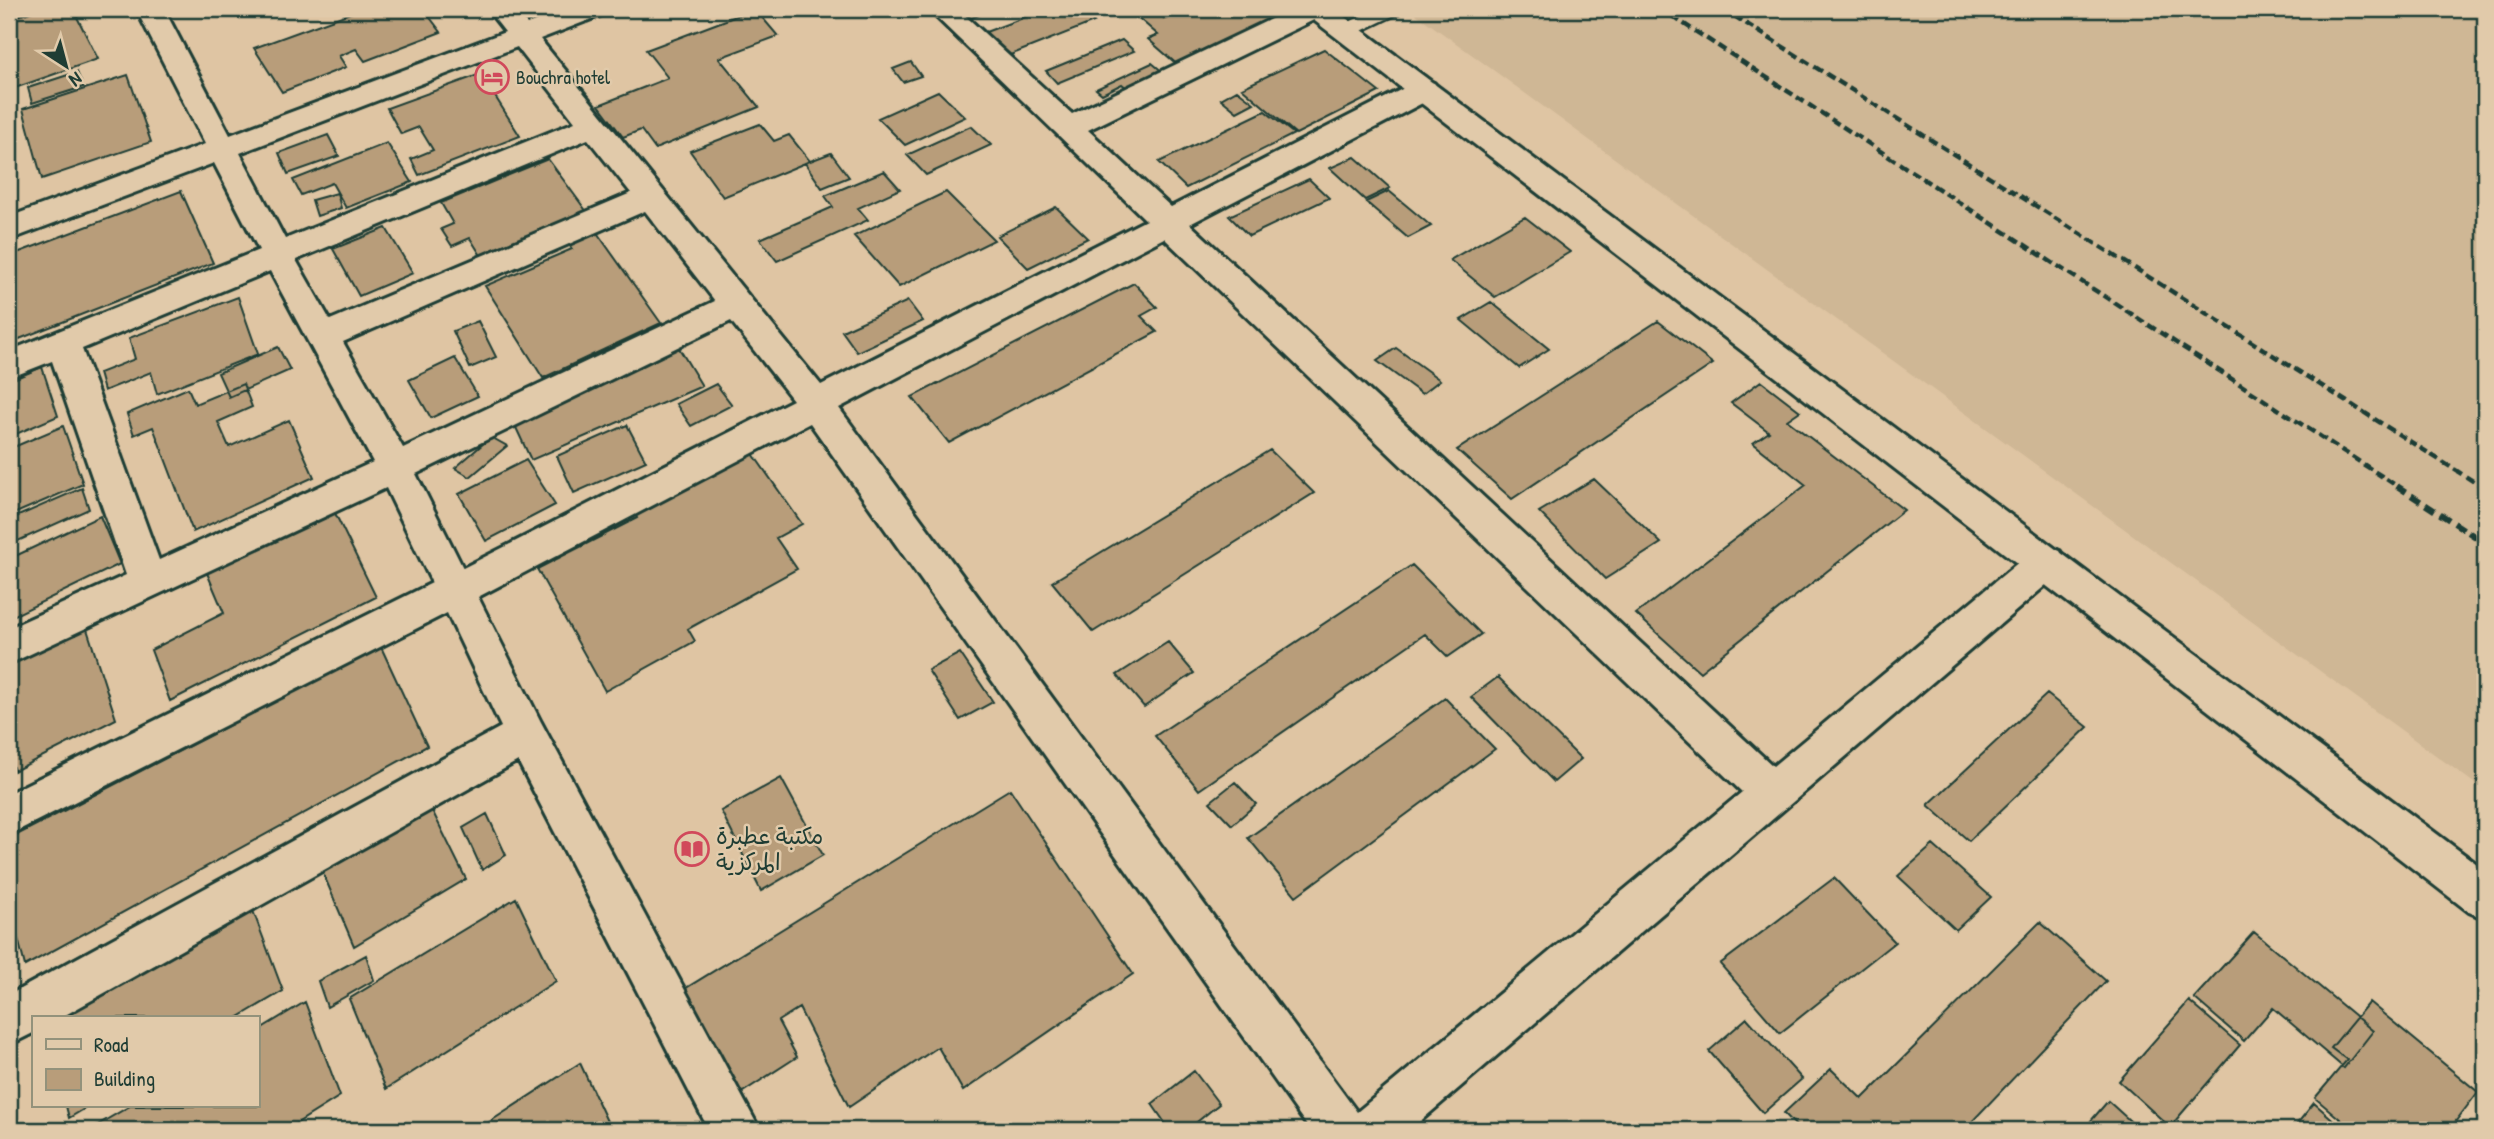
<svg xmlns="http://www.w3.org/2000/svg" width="2494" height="1139" font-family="'Patrick Hand','Playpen Sans Arabic',sans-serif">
<rect width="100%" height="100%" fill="#dfc5a3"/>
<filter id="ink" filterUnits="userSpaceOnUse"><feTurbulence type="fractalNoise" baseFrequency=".0143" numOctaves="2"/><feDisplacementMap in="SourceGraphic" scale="14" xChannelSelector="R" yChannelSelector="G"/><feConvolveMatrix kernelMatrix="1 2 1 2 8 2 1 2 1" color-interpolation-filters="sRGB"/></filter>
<g filter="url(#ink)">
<path fill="#cfb795" d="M1409,9H2485V791Z"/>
<path fill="#b89d7a" stroke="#1f3d34" stroke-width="2" d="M39,9H73L98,59L9,90V19Z
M361,9H431L425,11L441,32L365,61L356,49L339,56L346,67L282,92L254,48Z
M755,9L778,36L719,58L759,107L655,149L641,130L623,137L599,105L668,78L646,50Z
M954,9H993L967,20Z
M1047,9H1080L1094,22L1005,57L983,33Z
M1147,9H1153L1165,19L1190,9H1262L1280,23L1180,67L1148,39L1158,35L1134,14Z
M1122,40L1134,51L1057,83L1046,71Z
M1324,49L1379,92L1296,134L1242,88Z
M911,62L921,76L903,82L893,69Z
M1152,63L1169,77L1134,94L1122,84L1102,94L1096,89Z
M77,72L83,87L32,103L28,88Z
M481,74L520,136L419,175L411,159L433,150L419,127L401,134L387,108Z
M128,75L151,142L42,179L23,109Z
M1237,90L1254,103L1237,112L1221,99Z
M938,91L965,117L905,145L878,118Z
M1265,111L1294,134L1186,188L1159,162Z
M760,124L774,141L789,135L810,161L723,197L690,151Z
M971,126L991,145L926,175L907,155Z
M328,135L339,156L288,174L279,153Z
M387,143L412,182L346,208L332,183L301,195L293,180Z
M831,153L849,177L822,188L805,163Z
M1355,157L1390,188L1365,200L1330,168Z
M548,159L590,216L485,262L470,238L452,246L441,229L453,224L441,203Z
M884,171L900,189L858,208L868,220L777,261L760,239L833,207L825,196Z
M1309,179L1329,198L1249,236L1229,216Z
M181,191L213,263L9,343V256Z
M1389,191L1431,226L1408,238L1366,202Z
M946,192L994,240L899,287L854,236Z
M337,193L341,208L317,216L312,200Z
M1056,207L1088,238L1028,268L997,236Z
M1525,217L1570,252L1495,297L1450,260Z
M593,227L661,323L543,378L485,286L572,249L565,239Z
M386,228L413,273L359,296L333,249Z
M1134,283L1157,307L1141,316L1157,332L949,443L912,397Z
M238,297L258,354L157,394L151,372L104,391L99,373L135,359L129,338Z
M908,301L923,321L857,352L842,331Z
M1491,302L1549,349L1519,368L1461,320Z
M478,321L496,357L470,368L453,331Z
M1658,321L1713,364L1512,499L1457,450Z
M278,347L290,370L229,397L218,373Z
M679,348L702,386L531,460L512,419Z
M1396,348L1440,380L1422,394L1377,361Z
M455,358L478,396L431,418L409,380Z
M42,367L58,416L9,437V381Z
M1761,381L1800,411L1787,420L1904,510L1700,672L1636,614L1806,485L1753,443L1769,432L1731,403Z
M243,384L252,407L218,422L229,447L289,420L314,477L193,532L153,427L134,435L127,414L188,388L195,404Z
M716,384L732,405L691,426L676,404Z
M627,425L646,461L574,493L557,456Z
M63,426L83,484L9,516V449Z
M491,437L507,446L470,477L455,468Z
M1270,450L1314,493L1093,632L1052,582Z
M751,451L802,524L776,538L797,569L688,629L695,641L605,691L537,569L637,518L633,511Z
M526,460L555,505L486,541L459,494Z
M1594,479L1661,543L1605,579L1539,512Z
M82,488L89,509L9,545V520Z
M334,511L376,597L170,701L151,650L224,613L207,573Z
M100,516L120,564L9,618V559Z
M1412,565L1481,634L1448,657L1425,634L1199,790L1155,736Z
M86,626L116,719L14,771L9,752V663Z
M1168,642L1194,673L1144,707L1117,675Z
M381,647L427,746L25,966L9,903V839Z
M960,653L993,702L960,720L928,670Z
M1498,677L1581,759L1554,782L1471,697Z
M2047,694L2088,727L1969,841L1928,805Z
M1445,698L1495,749L1296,896L1248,838Z
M781,778L823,855L761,891L721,811Z
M1235,782L1256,804L1232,825L1210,802Z
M1010,789L1133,974L963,1091L938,1047L849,1107L799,1008L778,1021L797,1057L735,1097L683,990Z
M422,790L466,879L354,946L314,852Z
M487,814L506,855L482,870L463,828Z
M1933,845L1991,897L1956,930L1898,876Z
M1834,878L1895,942L1780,1033L1720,964Z
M516,898L556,981L386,1089L349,999Z
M252,908L283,991L237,1018H58Z
M2040,922L2106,981L1964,1130H1800L1784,1113L1831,1069L1862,1099Z
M2254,932L2373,1031L2344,1068L2273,1008L2244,1041L2194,998Z
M366,955L374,980L327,1007L318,981Z
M2189,1001L2240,1045L2170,1127L2119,1081Z
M305,1002L340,1096L286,1130H89L130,1106H257V1031Z
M2369,1002L2478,1092L2449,1130H2353L2315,1098L2347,1060L2331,1048Z
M1747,1018L1802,1079L1763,1113L1709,1051Z
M580,1063L611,1130H477Z
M1194,1071L1219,1104L1187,1130H1170L1152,1104Z
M2108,1101L2140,1130H2083Z
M2314,1103L2345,1130H2292Z
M66,1106H89L69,1118Z"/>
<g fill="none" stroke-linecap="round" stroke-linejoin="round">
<g stroke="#1f3d34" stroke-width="5">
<path id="service" d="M1376,9H1402L1399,13L1353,35H1339L1336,31L1339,27Z"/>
</g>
<g stroke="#1f3d34" stroke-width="6">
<path id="minor" d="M136,9H164L230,135L505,32L487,9H515L527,24L567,9H606L602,15L540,39L821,385L1146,220L928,9H958L1072,114L1292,9H1328L1324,15L1088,130L1171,207L1414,83L1424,81L1434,83L1439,90L1434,97L1190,224L1773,766L2032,551L2046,546L2060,551L2065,562L2060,573L1410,1130H1310L810,423L478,597L541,722L760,1130H709L518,761L60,1018H33V1033L9,1045V995L501,727L447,613L9,835V793L432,583L386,488L9,664V628L126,575L52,361L9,378V351L259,250L214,163L9,240V217L205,144ZM517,47L575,122L285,239L240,153ZM588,139L631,193L330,320L296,260ZM645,211L715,301L403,448L343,342ZM1164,238L1742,792L1357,1112L839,408ZM270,271L373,462L159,560L82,349ZM731,321L793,400L463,568L416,474Z"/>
</g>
<g stroke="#1f3d34" stroke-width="6">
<path id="secondary" d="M1303,9H1334L2485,870V919L2469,912L1307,15Z"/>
</g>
<use href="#service" fill="#e1caaa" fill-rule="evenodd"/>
<use href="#minor" fill="#e1caaa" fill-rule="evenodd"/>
<use href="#secondary" fill="#e1caaa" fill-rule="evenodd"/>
<path stroke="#1f3d34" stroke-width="4.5" stroke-dasharray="9 4.5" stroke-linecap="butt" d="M1661,9L2400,488
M1723,9L2484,488"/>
<path stroke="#1f3d34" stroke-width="6" stroke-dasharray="11 6" stroke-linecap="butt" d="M2397,486L2485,543
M2482,486L2485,488"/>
</g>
</g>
<defs>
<g id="hotel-ring" transform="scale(1.75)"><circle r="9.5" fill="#e1caaa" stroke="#d1495b" stroke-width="1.5"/><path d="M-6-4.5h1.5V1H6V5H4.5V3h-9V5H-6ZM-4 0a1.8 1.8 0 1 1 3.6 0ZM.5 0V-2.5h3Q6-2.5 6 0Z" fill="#d1495b"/></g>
<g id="library-ring" transform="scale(1.75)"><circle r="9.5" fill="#e1caaa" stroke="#d1495b" stroke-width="1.5"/><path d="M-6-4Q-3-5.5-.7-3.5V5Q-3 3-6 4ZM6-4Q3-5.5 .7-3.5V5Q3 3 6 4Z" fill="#d1495b"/></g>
</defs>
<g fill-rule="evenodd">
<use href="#hotel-ring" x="492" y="77"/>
<use href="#library-ring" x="692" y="849"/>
</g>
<g text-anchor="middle" stroke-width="5" stroke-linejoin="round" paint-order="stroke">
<g font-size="19" fill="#1f3d34" stroke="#e1caaa" text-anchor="start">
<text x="516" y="84">Bouchra hotel</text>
</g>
<g font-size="23" fill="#1f3d34" stroke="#e1caaa" text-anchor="start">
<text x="716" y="844">مكتبة عطبرة<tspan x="716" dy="26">المركزية</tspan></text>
</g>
</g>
<rect width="2494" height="1139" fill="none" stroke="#e1caaa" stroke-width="35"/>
<rect x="18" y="18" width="2459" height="1104" fill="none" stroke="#1f3d34" stroke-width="2.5" filter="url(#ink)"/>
<rect x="32" y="1016" width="228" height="91" fill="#e1caaa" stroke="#93927b" stroke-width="2"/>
<rect x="46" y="1039" width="35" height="10" fill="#e1caaa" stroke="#93927b" stroke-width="2"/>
<text x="94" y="1052" font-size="21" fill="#1f3d34">Road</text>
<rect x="46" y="1069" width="35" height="21" fill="#b89d7a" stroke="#93927b" stroke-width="2"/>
<text x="94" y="1086" font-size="21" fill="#1f3d34">Building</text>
<g transform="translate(66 66) rotate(144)" stroke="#e1caaa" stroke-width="5" paint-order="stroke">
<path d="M0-5L12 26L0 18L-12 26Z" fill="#1f3d34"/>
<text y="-10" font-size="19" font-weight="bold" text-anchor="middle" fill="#1f3d34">N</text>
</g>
</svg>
